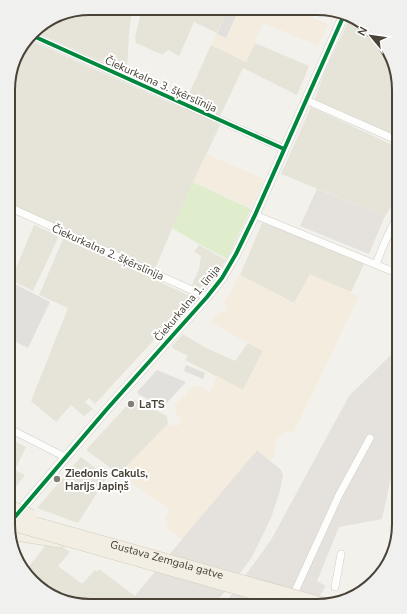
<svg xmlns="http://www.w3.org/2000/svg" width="407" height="614" font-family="'Nunito Sans',sans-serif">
<rect width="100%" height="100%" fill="#f2f1ec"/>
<path fill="#e6e3d9" d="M227,11L217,33L194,22L179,56L169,50L164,53L163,55L136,43L135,37L141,12Z
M64,12H132L129,32L127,71L124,72L34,31L36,28Z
M350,18L367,25L393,59L399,90V138L314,101L326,68Z
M27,39L177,106H181L220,125L172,228V229L155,269L9,203V79L19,49Z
M255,43L309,66L297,95L243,68L220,116L186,101L211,45L246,62Z
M311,107L399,148V195L385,216L281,174Z
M262,223L307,239L364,264L351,292L310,275L294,303L240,275Z
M34,225L59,236L33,291L11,280Z
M64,237L192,297L194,303L169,331L166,333L163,330L95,404L89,398L85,402L93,409L84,416L71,405L56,422L31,401L68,308L39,295Z
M199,245L226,260L205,290L192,285L199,269L201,256L194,252Z
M183,334L204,347L235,361L248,343L263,351L243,390L185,360L188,356L174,349L172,346Z
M133,399L167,416L168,424L119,474L86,450Z
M8,438L26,447L15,470L25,475L9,496L8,495Z
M81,457L107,477L78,523L37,508Z
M51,539L70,552L58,566L82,584L95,570L98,572L99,569L135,596L127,605H79L40,589L26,570Z"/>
<path fill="#f4eddf" d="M268,10L255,43L246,62L211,45L227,11Z
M269,10H296L328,24L318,46L263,23Z
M206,154L264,179L251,208L193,182Z
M310,274L351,292L359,297L293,433L289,431L283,433L276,441L274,456L270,460L257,450L182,540L164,525L168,522L164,518L170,510L119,474L168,424L174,426L175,423L176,427L182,420L176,414L175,405L183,397L187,396V392L193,386H202L209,392L213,387L217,376L243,390L263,351L211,323L219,312L223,313L228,307L224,303L240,275L294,303Z"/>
<path fill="#e5e2dd" d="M317,189L385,216L369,254L300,226Z
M396,350L399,351V442L382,519L339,527L317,581L326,586L313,606H223L271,540L349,396Z
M257,450L281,470L283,475L280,491L271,518L252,557L232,584L212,606L127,605Z"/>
<path fill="#dfedcc" d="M193,182L251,209L227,259L199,244L172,228Z"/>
<path fill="#e1e0dc" d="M296,10H314L311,17Z
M227,11H238L226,38L217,34Z
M11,282L50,302L28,348L8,338V288Z
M186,365L205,373L203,379L184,371Z
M157,370L186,382L163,407L138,394V391Z"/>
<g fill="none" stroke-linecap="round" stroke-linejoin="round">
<g stroke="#d0ceca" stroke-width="8">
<path id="minor" d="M31,35L284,149
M306,100L399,141
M9,207L207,297
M255,215L399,274
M376,264L384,244L399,212
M8,428L65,457
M335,587L341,554
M293,598L297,587L339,495L370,438"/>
</g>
<g stroke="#d0ceca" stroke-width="10">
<path id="tertiary" d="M17,514L107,409L207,297L222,278L236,254L255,215L344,15"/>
</g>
<g stroke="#d4cdb9" stroke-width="12">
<path id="primary" d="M10,534L59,542"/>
</g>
<use href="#minor" stroke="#fdfdfc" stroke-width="7"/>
<use href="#tertiary" stroke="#fdfdfc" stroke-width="9"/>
<use href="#primary" stroke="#f2eee4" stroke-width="11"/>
<g stroke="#d4cdb9" stroke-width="12" stroke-linecap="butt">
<g id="primary-bridge">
<path d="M8,505L32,515"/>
<path id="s1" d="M8,515L326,604"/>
<path d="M8,524L297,606"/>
</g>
</g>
<use href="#primary-bridge" stroke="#f2eee4" stroke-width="11"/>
<g stroke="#fff" stroke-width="6">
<path id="cycleway" d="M31,35L284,149
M8,525L107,409L207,297L222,278L236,254L255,215L344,15"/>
</g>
<use href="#cycleway" stroke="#00873e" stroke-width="4"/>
</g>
<g fill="#847f76" stroke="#fff" stroke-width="1.5">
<circle cx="131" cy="404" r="4"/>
<circle cx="57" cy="479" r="4"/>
</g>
<g text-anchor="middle" stroke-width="4" stroke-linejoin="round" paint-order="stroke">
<g font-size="11" fill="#494237" stroke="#fff">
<text transform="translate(161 84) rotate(24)" y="4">Čiekurkalna 3. šķērslīnija</text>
<text transform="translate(108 252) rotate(24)" y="4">Čiekurkalna 2. šķērslīnija</text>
<text transform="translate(187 303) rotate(-50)" y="4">Čiekurkalna 1. līnija</text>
<text dy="4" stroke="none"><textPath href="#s1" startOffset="165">Gustava Zemgala gatve</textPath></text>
</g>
<g font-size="11" font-weight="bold" fill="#494237" stroke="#fff" text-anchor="start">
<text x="139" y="408">LaTS</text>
<text x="65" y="477">Ziedonis Cakuls,<tspan x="65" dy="13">Harijs Japiņš</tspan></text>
</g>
</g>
<path d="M0 0H407V614H0ZM90 15H317A75 75 0 0 1 392 90V524A75 75 0 0 1 317 599H90A75 75 0 0 1 15 524V90A75 75 0 0 1 90 15Z" fill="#f0f0ef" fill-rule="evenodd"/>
<path fill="none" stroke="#494237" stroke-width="2" d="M90 15H317A75 75 0 0 1 392 90V524A75 75 0 0 1 317 599H90A75 75 0 0 1 15 524V90A75 75 0 0 1 90 15Z"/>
<g transform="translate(371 36) rotate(299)" stroke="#ffffff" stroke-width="3" paint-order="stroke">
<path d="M0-3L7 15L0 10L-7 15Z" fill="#494237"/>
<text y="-6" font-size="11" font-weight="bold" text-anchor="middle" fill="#494237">N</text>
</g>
</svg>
